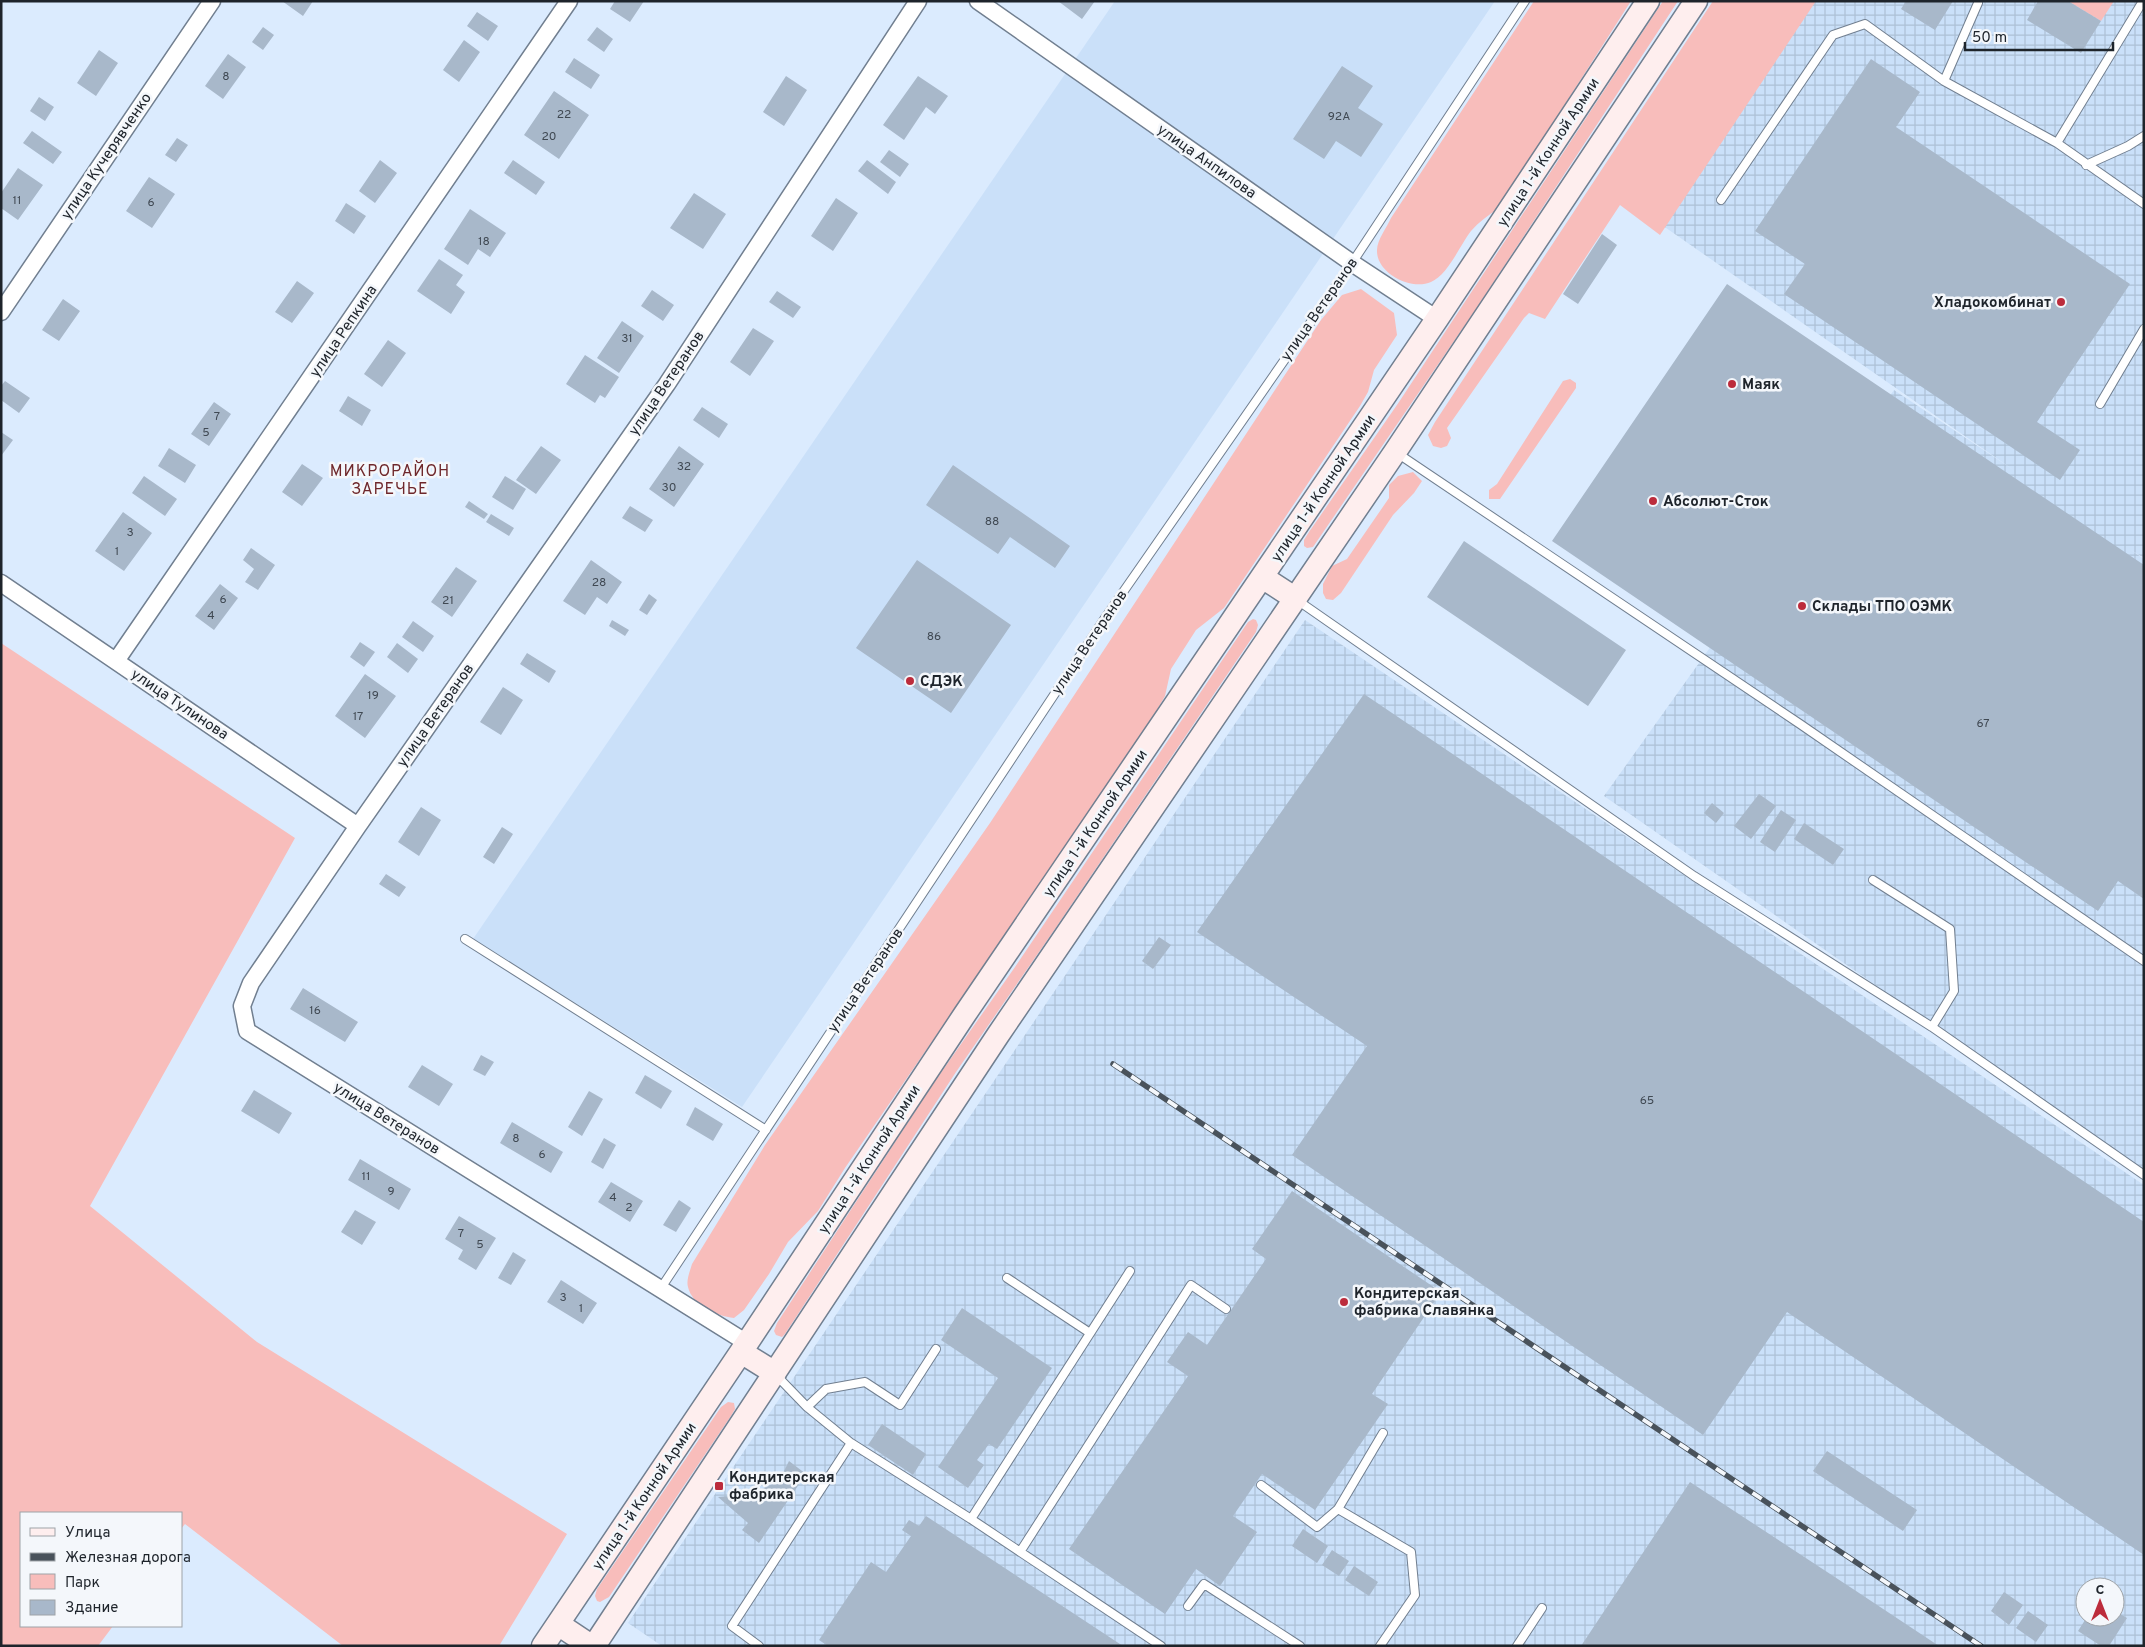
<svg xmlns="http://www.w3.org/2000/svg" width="2145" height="1647" font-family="Overpass,sans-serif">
<defs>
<pattern id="industrial-grid" width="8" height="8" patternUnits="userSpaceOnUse" patternTransform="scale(1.25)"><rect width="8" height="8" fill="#cae0f9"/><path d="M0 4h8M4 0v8" fill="none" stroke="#adc0d6"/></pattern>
</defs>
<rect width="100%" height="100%" fill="#dbebfe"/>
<path fill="#cae0f9" d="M1115,1H1495L742,1107L473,939Z"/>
<path fill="url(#industrial-grid)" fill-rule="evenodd" d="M1770,1H2144V558L2131,550L2144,559V1172L1604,796L1894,390L2015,471L1636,207Z
M1305,620L2144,1185V1646H662L628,1623ZM2085,1587H2115V1617H2085Z"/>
<path fill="#f8bdbb" d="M1534,1H1631L1498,209C1488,215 1479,222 1471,231C1460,245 1448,275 1431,282C1411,291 1376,273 1377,250C1377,240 1387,227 1391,218Z
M1663,1H1678L1476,309L1313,547L1307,548L1304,546V540L1309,532L1399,402Z
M1713,1H1816L1660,235L1620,205L1545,319L1529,313L1524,318L1447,428L1451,438L1447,446L1441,448L1433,446L1428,435L1435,422Z
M2068,1H2114L2101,21Z
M1361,289L1394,313L1397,335L1374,370L1368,392L1360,406L1224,608L1196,630L1171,669L1165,696L1157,710L1037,889L845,1168L818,1211L788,1242L769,1274L744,1310L734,1318C716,1316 692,1305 688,1287C686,1280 690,1271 692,1264L765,1145L990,823L1321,320L1342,295Z
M1570,379L1576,383V388L1500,499H1489V490L1497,484L1563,381Z
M1413,472L1422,481L1414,493L1393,515L1341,593L1333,600L1326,599L1323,593V584L1332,566L1347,559L1389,498V485L1398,476Z
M1253,619L1256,620L1258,625L1256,632L1055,929L956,1072L785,1334L782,1337L776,1335L774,1331L777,1323L933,1084L1015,967L1248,622Z
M1,643L295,838L90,1206L257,1342L567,1534L499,1646H343L185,1524L181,1529V1513H21V1626H113L98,1646H1Z
M728,1402L734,1403L735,1409L731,1416L609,1597L600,1602L597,1601L595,1596L597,1589L721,1407Z"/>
<path fill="#a8b8ca" d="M282,1H313L303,16Z
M615,1H644L630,22L610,9Z
M1058,1H1095L1082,19Z
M1906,1H1953L1935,30L1901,9Z
M2038,1H2068L2101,21L2081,53L2027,20Z
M477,12L498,26L488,41L467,26Z
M263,27L274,35L263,50L252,42Z
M597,27L613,39L604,52L587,40Z
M464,40L480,52L459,82L443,70Z
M99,50L118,63L96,96L77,83Z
M228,54L246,67L223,99L205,86Z
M574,58L600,75L591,89L565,72Z
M1871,59L1920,92L1896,127L2130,284L2037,422L2080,450L2060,480L1784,294L1805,264L1755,231Z
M1342,66L1373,86L1358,108L1383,124L1361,157L1336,141L1324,159L1293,139Z
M786,76L807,90L784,126L763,112Z
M918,76L948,96L935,114L926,107L904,140L883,125Z
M554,91L589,115L559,159L524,135Z
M39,97L54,107L45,121L30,111Z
M32,131L62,152L53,164L23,143Z
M177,138L188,145L176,162L165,155Z
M889,150L909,164L900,177L880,162Z
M380,160L397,173L375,203L359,191Z
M513,160L545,182L536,195L504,173Z
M867,160L896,182L888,194L858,171Z
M18,168L43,185L18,220L1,208V193Z
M149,177L175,194L152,228L126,211Z
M694,193L726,214L703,249L670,228Z
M836,198L858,213L833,251L811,236Z
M346,203L366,216L354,234L335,221Z
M470,209L506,233L490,257L478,249L468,265L444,249Z
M1602,234L1617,245L1578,304L1563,294Z
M439,259L463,275L456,285L465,292L451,314L417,291Z
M297,281L314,293L292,323L275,312Z
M1727,284L2144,565V899L2118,881L2098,911L1552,541Z
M652,290L674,305L663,321L641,306Z
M777,291L801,307L793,318L769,302Z
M63,299L80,311L59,341L42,330Z
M622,321L644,336L619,373L597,358Z
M753,328L774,341L750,376L730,362Z
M388,340L406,353L382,387L364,374Z
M585,355L619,377L605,398L600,395L595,403L566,384Z
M5,381L30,398L19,413L1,400V386Z
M348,396L371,410L362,426L339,411Z
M214,402L231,414L209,446L191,434Z
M702,407L728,424L719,438L693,420Z
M1,432L13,440L1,456Z
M541,446L561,460L536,494L516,480Z
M679,446L704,464L674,507L649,489Z
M169,448L196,465L185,483L158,466Z
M302,464L323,478L302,506L282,492Z
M953,465L1070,546L1055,568L1010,537L998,554L926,505Z
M144,476L177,499L165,516L132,493Z
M505,476L526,489L513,510L492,497Z
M469,501L488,514L484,519L465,507Z
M630,506L653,520L645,532L622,518Z
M123,512L152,533L124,571L95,551Z
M491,514L514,528L509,536L486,522Z
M1464,541L1626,650L1588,706L1427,597Z
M251,548L275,565L258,590L245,582L254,569L243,560Z
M591,560L622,582L607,604L597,597L585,615L563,601Z
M917,560L1011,625L951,713L856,648Z
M456,567L477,581L452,617L431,602Z
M220,584L238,598L214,630L195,616Z
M649,594L657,600L647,615L639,610Z
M612,620L629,630L625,636L609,626Z
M413,621L434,636L423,652L402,637Z
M360,642L375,652L364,667L350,657Z
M397,643L418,659L408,673L387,657Z
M527,653L556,671L549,683L520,664Z
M365,674L396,696L365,738L335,716Z
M503,687L523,700L501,735L480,722Z
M1364,694L2144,1222V1555L1787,1312L1703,1435L1292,1155L1367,1046L1197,932Z
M1759,794L1776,806L1751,839L1734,826Z
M1712,803L1724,813L1716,823L1704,813Z
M421,807L441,820L419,856L398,842Z
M1781,810L1796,820L1775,852L1760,842Z
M1804,823L1844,849L1833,865L1794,839Z
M502,827L513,834L494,864L483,857Z
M386,874L406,887L399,897L379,884Z
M1159,937L1171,945L1153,969L1142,961Z
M303,988L358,1022L345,1042L290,1009Z
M481,1055L494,1062L485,1076L473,1070Z
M422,1065L453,1084L439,1106L408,1087Z
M645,1075L672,1091L661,1109L635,1093Z
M254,1090L292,1113L279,1134L241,1111Z
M589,1091L603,1099L582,1136L568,1127Z
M695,1107L723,1124L713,1141L686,1125Z
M512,1122L563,1152L551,1173L500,1143Z
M604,1138L616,1145L603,1169L591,1162Z
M360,1159L411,1189L399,1210L348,1180Z
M611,1182L643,1201L630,1222L598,1202Z
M1292,1191L1441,1292L1372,1394L1388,1404L1315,1510L1262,1474L1233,1516L1257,1532L1220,1586L1196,1569L1165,1614L1069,1549L1188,1376L1167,1362L1188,1332L1207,1345L1266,1259L1252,1249Z
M679,1200L691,1208L676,1232L663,1225Z
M355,1210L376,1222L362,1245L341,1232Z
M459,1216L496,1238L476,1270L458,1259L463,1250L445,1239Z
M513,1252L526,1260L511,1285L498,1278Z
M561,1280L597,1303L583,1324L547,1302Z
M962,1308L1052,1368L997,1449L989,1444L977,1460L984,1465L968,1488L938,1467L998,1378L941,1340Z
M882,1424L926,1454L913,1475L868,1445Z
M1827,1451L1917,1510L1903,1531L1813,1471Z
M789,1461L806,1474L759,1543L742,1530L748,1523L718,1497L752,1494L779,1481Z
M1690,1482L1850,1587L1939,1646H1581Z
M926,1516L1123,1646H828L819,1640L871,1562L886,1572L911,1536L902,1530L909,1520L919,1526Z
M1303,1529L1328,1546L1317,1563L1292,1546Z
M1332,1550L1349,1561L1339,1576L1322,1565Z
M1354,1566L1378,1582L1369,1596L1345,1580Z
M2004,1592L2023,1605L2009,1625L1991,1611Z
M2028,1611L2048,1625L2036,1642L2016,1628Z
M2115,1611L2127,1618L2109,1646H2101L2078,1631L2087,1617H2115Z"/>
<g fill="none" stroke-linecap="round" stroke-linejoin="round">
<g stroke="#717f90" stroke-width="10">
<path id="service" d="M1944,81L1978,3
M2057,143L2143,1
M2086,165L2128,146L2144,136
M1721,200L1833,35L1865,24L1944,81L2057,143L2144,204
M2100,404L2144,329
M1397,453L1800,724L2144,961
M1297,600L1694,876L1932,1027L2144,1175
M1873,880L1950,929L1954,991L1932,1027
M465,939L766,1130
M1007,1278L1090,1333
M661,1288L1105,618L1352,263L1525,1
M776,1375L807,1407L851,1443L971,1519L1161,1646
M807,1407L826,1389L865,1382L900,1405L936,1349
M1261,1485L1317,1527L1338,1509L1411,1552L1415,1595L1380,1646
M1338,1509L1383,1433
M971,1519L1130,1271
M1020,1552L1191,1285L1226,1309
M1188,1606L1204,1584L1300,1646
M759,1646L732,1626L851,1443
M1517,1646L1542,1608"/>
</g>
<g stroke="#717f90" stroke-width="19">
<path id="minor" d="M978,1L1352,263L1437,319
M1,312L212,1
M1,583L358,826
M116,661L569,1
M747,1343L247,1031L242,1006L251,983L358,826L667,384L918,1"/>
</g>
<g stroke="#717f90" stroke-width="25">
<path id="secondary" d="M1262,577L1296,599
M741,1352L775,1373
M558,1624L591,1646
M543,1646L741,1352L965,1014L1437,319L1648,1
M594,1646L998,1035L1395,452L1696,1"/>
</g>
<use href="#service" stroke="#fff" stroke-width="8"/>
<use href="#minor" stroke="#fff" stroke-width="16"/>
<use href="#secondary" stroke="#feeeee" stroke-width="22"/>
<g stroke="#49525b" stroke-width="5.5">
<path id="rail" d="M1113,1064L1981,1646"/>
</g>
<use href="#rail" stroke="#f4f7fb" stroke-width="4" stroke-dasharray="11" stroke-linecap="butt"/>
</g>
<g fill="#bc2c3c" stroke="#f4f7fb" stroke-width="2">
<circle cx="2061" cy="302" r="5"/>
<circle cx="1732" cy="384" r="5"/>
<circle cx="1653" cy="501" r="5"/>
<circle cx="1802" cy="606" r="5"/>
<circle cx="910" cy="681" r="5"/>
<circle cx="1344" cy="1302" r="5"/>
<rect x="714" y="1481" width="10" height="10" rx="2.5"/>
</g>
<g text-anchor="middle" stroke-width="5" stroke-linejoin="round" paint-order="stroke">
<g font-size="12" fill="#404953">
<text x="226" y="80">8</text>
<text x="564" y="118">22</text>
<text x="1339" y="120">92А</text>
<text x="549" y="140">20</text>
<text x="17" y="204">11</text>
<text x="151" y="206">6</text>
<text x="484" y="245">18</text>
<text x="627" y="342">31</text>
<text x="217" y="420">7</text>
<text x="206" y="436">5</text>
<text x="684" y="470">32</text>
<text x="669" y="491">30</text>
<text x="992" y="525">88</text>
<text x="130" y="536">3</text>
<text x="117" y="555">1</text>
<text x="599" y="586">28</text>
<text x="223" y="603">6</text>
<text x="448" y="604">21</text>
<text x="211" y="619">4</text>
<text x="934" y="640">86</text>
<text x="373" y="699">19</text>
<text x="358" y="720">17</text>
<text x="1983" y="727">67</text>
<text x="315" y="1014">16</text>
<text x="1647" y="1104">65</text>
<text x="516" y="1142">8</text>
<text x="542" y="1158">6</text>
<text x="366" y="1180">11</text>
<text x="391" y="1195">9</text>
<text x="613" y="1201">4</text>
<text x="629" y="1211">2</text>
<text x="461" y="1237">7</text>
<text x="480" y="1248">5</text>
<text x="563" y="1301">3</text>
<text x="581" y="1312">1</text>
</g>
<g font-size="15" fill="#1e242b" stroke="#f4f7fb">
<text transform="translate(1548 152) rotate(-57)" y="5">улица 1-й Конной Армии</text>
<text transform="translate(106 156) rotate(-56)" y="5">улица Кучерявченко</text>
<text transform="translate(1207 161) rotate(35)" y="5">улица Анпилова</text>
<text transform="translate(1319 309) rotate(-55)" y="5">улица Ветеранов</text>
<text transform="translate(343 331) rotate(-56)" y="5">улица Репкина</text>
<text transform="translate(666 383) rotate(-56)" y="5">улица Ветеранов</text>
<text transform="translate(1323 488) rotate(-56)" y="5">улица 1-й Конной Армии</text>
<text transform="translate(1089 642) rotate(-56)" y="5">улица Ветеранов</text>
<text transform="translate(180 704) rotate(34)" y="5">улица Тулинова</text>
<text transform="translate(435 715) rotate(-55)" y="5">улица Ветеранов</text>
<text transform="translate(1095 823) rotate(-56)" y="5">улица 1-й Конной Армии</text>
<text transform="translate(865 980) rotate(-56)" y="5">улица Ветеранов</text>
<text transform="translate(387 1118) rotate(32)" y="5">улица Ветеранов</text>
<text transform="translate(869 1159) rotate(-57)" y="5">улица 1-й Конной Армии</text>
<text transform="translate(644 1496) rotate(-56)" y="5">улица 1-й Конной Армии</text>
</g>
<g font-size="15" font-weight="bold" fill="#1e242b" stroke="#f4f7fb" text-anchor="start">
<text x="2051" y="307" text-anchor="end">Хладокомбинат</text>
<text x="1742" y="389">Маяк</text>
<text x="1663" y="506">Абсолют-Сток</text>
<text x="1812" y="611">Склады ТПО ОЭМК</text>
<text x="920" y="686">СДЭК</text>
<text x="1354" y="1298">Кондитерская<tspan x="1354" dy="17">фабрика Славянка</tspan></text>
<text x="729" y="1482">Кондитерская<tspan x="729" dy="17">фабрика</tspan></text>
</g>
<g font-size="16" letter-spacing="1" fill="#6e272b" stroke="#f4f7fb">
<text x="390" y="476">МИКРОРАЙОН<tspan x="390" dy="18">ЗАРЕЧЬЕ</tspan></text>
</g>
</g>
<rect width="2145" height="1647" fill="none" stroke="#1e242b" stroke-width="5"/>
<rect x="20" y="1512" width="162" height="115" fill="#f4f7fb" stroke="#9ea3a8"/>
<rect x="30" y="1528" width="25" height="8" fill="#feeeee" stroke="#9ea3a8"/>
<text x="65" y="1537" font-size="15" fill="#1e242b">Улица</text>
<rect x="30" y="1553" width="25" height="8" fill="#49525b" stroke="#9ea3a8"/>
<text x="65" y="1562" font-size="15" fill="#1e242b">Железная дорога</text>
<rect x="30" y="1574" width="25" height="15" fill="#f8bdbb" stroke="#9ea3a8"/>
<text x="65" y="1587" font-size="15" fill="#1e242b">Парк</text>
<rect x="30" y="1600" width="25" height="15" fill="#a8b8ca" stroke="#9ea3a8"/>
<text x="65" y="1612" font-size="15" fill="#1e242b">Здание</text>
<g transform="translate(2100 1602)"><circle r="24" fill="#f4f7fb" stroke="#9ea3a8"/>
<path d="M0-4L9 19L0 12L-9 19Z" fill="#bc2c3c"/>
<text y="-8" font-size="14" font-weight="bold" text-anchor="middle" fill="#1e242b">С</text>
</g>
<path d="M1965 42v8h148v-8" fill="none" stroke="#1e242b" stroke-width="2.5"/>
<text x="1972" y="42" font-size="15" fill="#1e242b" stroke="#f4f7fb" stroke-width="4" paint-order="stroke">50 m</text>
</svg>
